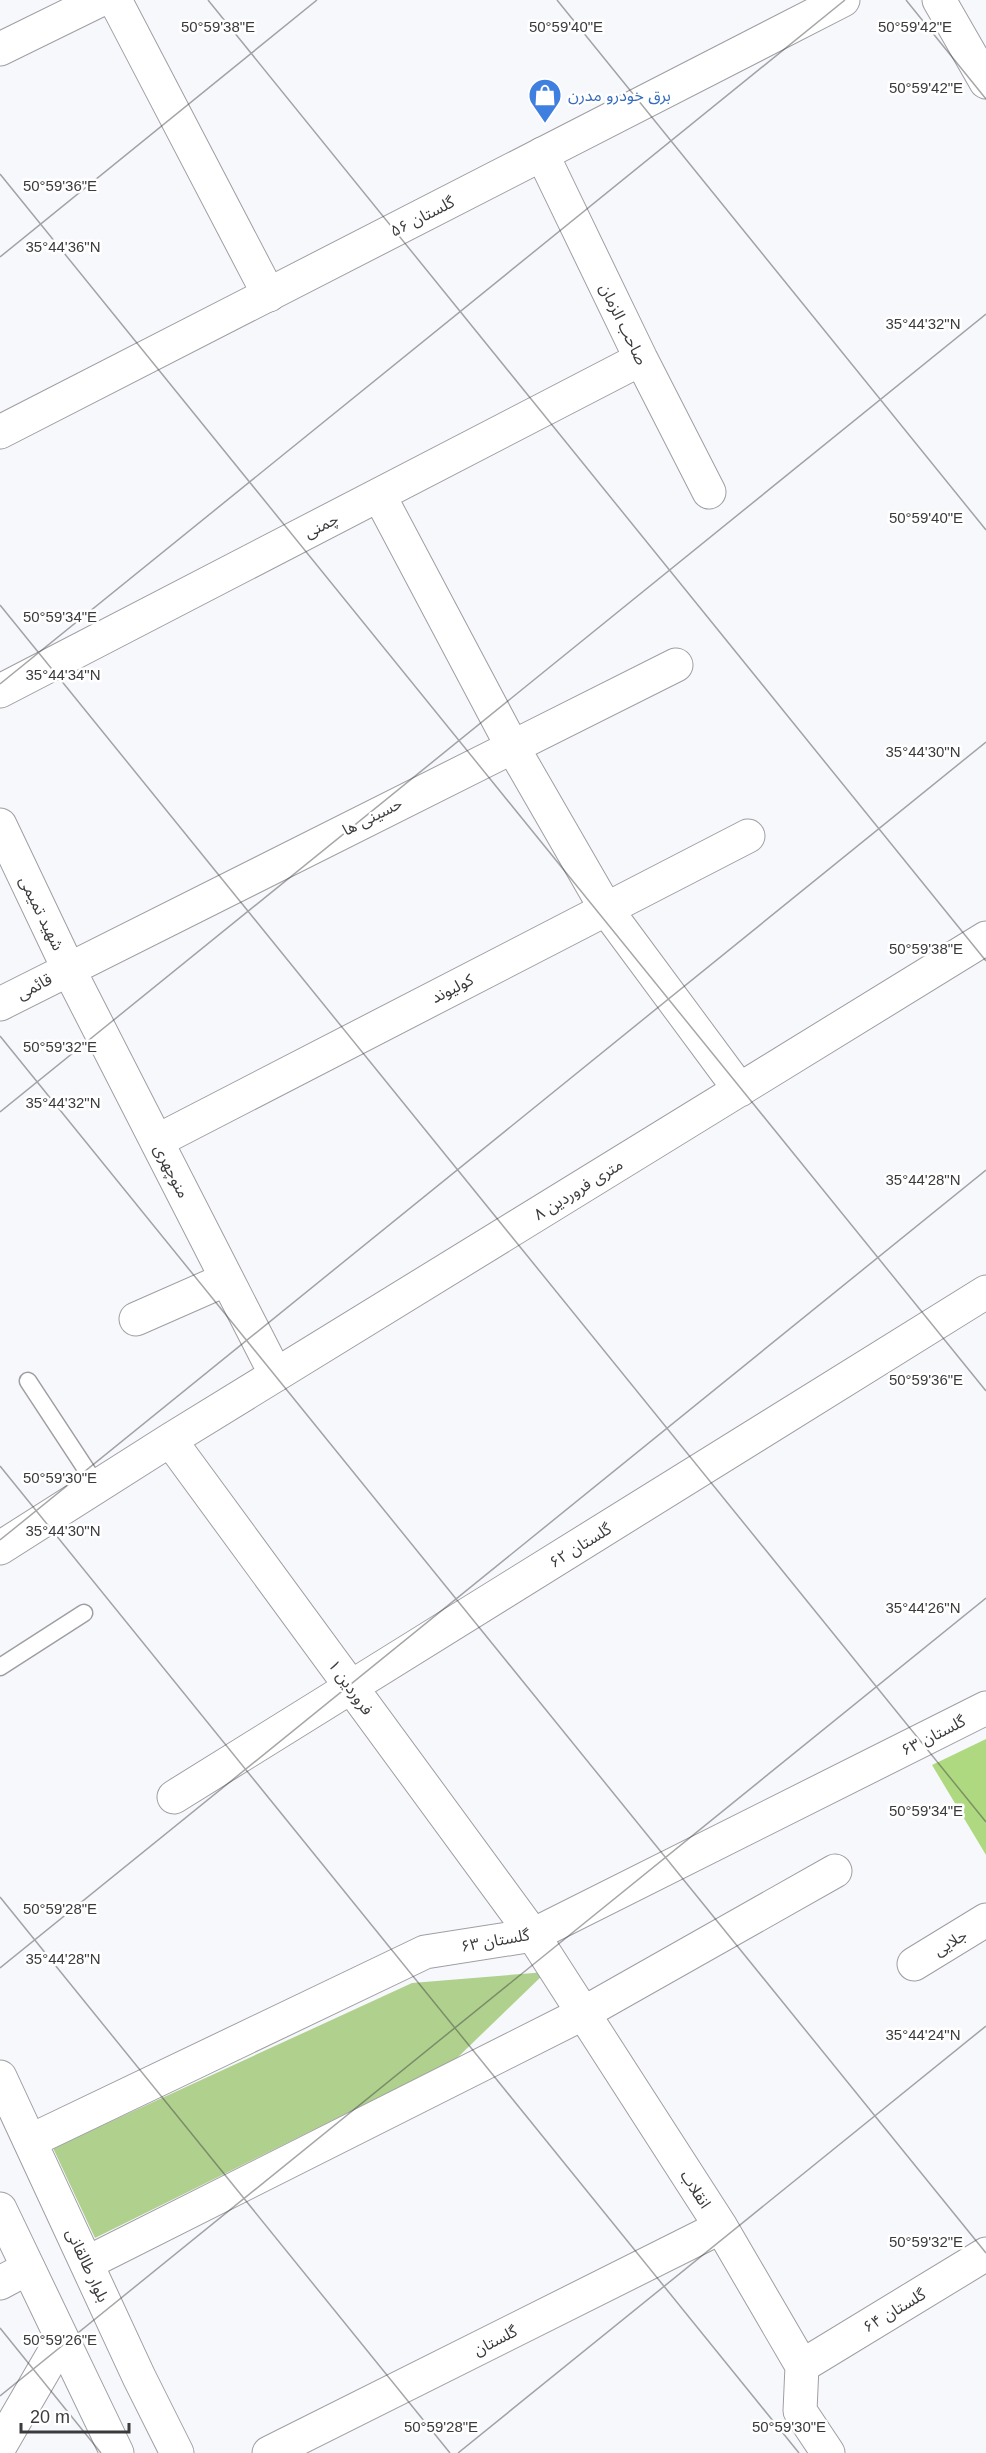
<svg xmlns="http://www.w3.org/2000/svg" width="986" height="2453" font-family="Helvetica,'Noto Sans Arabic',sans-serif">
<rect width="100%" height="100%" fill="#f7f8fc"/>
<path fill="#b0d18d" d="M546,1972L456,2059L95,2238L53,2148L412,1983Z"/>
<path fill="#afd980" d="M986,1739V1855L932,1765Z"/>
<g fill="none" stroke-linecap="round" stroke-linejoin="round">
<g stroke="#9f9fa3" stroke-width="19">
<path id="service" d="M28,1381L97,1486
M0,1667L84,1613"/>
</g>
<g stroke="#9f9fa3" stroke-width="35">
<path id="minor" d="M115,0L269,295
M939,0L986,82
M0,49L100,0
M542,154L641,359L709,492
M379,495L512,746L606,909L740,1090
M0,691L641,359
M0,825L68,968L276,1375
M0,1004L676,665
M157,1141L748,836
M136,1319L227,1279
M170,1440L533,1935L721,2227L802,2366L800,2411L828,2453
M0,1548L170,1440L986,938
M174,1797L986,1292
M914,1964L986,1920
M582,2014L835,1871
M0,2283L28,2268
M0,2446L62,2339
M269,2453L721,2227"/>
</g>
<g stroke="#9f9fa3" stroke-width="35">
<path id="tertiary" d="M0,432L843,0
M30,2141L425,1952L533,1935L986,1708
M87,2263L582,2014
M802,2366L986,2254"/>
</g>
<g stroke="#9f9fa3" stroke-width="35">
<path id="secondary" d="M0,2077L139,2377L177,2453
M0,2209L117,2453"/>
</g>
<use href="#service" stroke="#fff" stroke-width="16"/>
<use href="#minor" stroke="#fff" stroke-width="33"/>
<use href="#tertiary" stroke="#fff" stroke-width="33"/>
<use href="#secondary" stroke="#fff" stroke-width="33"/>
</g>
<path fill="none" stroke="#3b3b3d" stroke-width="1.5" stroke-opacity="0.45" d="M208,0L986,961M557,0L986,530M906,0L986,99M0,174L986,1391M0,257L317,0M0,605L986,1822M0,684L845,0M0,1036L986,2253M0,1112L986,314M0,1466L799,2453M0,1540L986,742M0,1897L450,2453M0,1968L986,1170M0,2328L101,2453M0,2396L986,1598M458,2453L986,2026"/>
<defs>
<g id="shop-pin" transform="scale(1.725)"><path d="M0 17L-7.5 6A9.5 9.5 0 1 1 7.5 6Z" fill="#3f7fe0" stroke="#fff"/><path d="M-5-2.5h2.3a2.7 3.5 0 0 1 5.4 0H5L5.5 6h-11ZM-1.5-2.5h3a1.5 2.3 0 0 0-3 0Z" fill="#fff"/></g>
</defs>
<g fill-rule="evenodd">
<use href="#shop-pin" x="545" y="95"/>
</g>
<g text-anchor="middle" stroke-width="5" stroke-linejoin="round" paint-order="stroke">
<g font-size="16" fill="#366cbe" stroke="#fff" text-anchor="start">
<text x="568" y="101">برق خودرو مدرن</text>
</g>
<g font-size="16" fill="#3b3b3d" stroke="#fff">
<text transform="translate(422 216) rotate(-27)" y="6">گلستان ۵۶</text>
<text transform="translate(624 324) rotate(64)" y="6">صاحب الزمان</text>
<text transform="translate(321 525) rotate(-27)" y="6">چمنی</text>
<text transform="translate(372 816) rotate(-27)" y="6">حسینی ها</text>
<text transform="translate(42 913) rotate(64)" y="6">شهید تمیمی</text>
<text transform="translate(34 986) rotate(-28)" y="6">قائمی</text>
<text transform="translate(452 988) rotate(-27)" y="6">کولیوند</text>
<text transform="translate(172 1171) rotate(63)" y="6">منوچهری</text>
<text transform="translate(578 1189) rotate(-32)" y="6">۸ متری فروردین</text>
<text transform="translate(580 1545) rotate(-32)" y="6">گلستان ۶۲</text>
<text transform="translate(351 1687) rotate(54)" y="6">فروردین ۱</text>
<text transform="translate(933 1735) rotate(-27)" y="6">گلستان ۶۳</text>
<text transform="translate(495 1940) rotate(-10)" y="6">گلستان ۶۳</text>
<text transform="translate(950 1942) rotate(-32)" y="6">جلایی</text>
<text transform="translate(696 2189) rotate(57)" y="6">انقلاب</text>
<text transform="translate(88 2265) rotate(65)" y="6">بلوار طالقانی</text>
<text transform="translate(894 2310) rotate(-31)" y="6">گلستان ۶۴</text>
<text transform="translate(495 2340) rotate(-27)" y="6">گلستان</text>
</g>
</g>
<g font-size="15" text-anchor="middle" fill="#3b3b3d" stroke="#fff" stroke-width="5" stroke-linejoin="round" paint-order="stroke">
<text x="218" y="32">50°59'38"E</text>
<text x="566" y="32">50°59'40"E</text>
<text x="915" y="32">50°59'42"E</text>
<text x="926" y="93">50°59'42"E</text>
<text x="60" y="191">50°59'36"E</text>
<text x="63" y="252">35°44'36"N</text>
<text x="923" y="329">35°44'32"N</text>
<text x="926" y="523">50°59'40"E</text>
<text x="60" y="622">50°59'34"E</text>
<text x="63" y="680">35°44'34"N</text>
<text x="923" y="757">35°44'30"N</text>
<text x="926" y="954">50°59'38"E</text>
<text x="60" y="1052">50°59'32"E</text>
<text x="63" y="1108">35°44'32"N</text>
<text x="923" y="1185">35°44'28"N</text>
<text x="926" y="1385">50°59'36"E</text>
<text x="60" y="1483">50°59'30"E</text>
<text x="63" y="1536">35°44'30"N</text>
<text x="923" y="1613">35°44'26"N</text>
<text x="926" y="1816">50°59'34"E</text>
<text x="60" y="1914">50°59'28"E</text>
<text x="63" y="1964">35°44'28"N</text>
<text x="923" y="2040">35°44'24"N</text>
<text x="926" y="2247">50°59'32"E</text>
<text x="60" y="2345">50°59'26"E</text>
<text x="441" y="2432">50°59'28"E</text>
<text x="789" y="2432">50°59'30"E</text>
</g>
<path d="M21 2423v9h108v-9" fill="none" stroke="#3b3b3d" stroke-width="3"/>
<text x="30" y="2423" font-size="18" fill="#3b3b3d" stroke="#ffffff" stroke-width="4.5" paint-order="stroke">20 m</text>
</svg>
